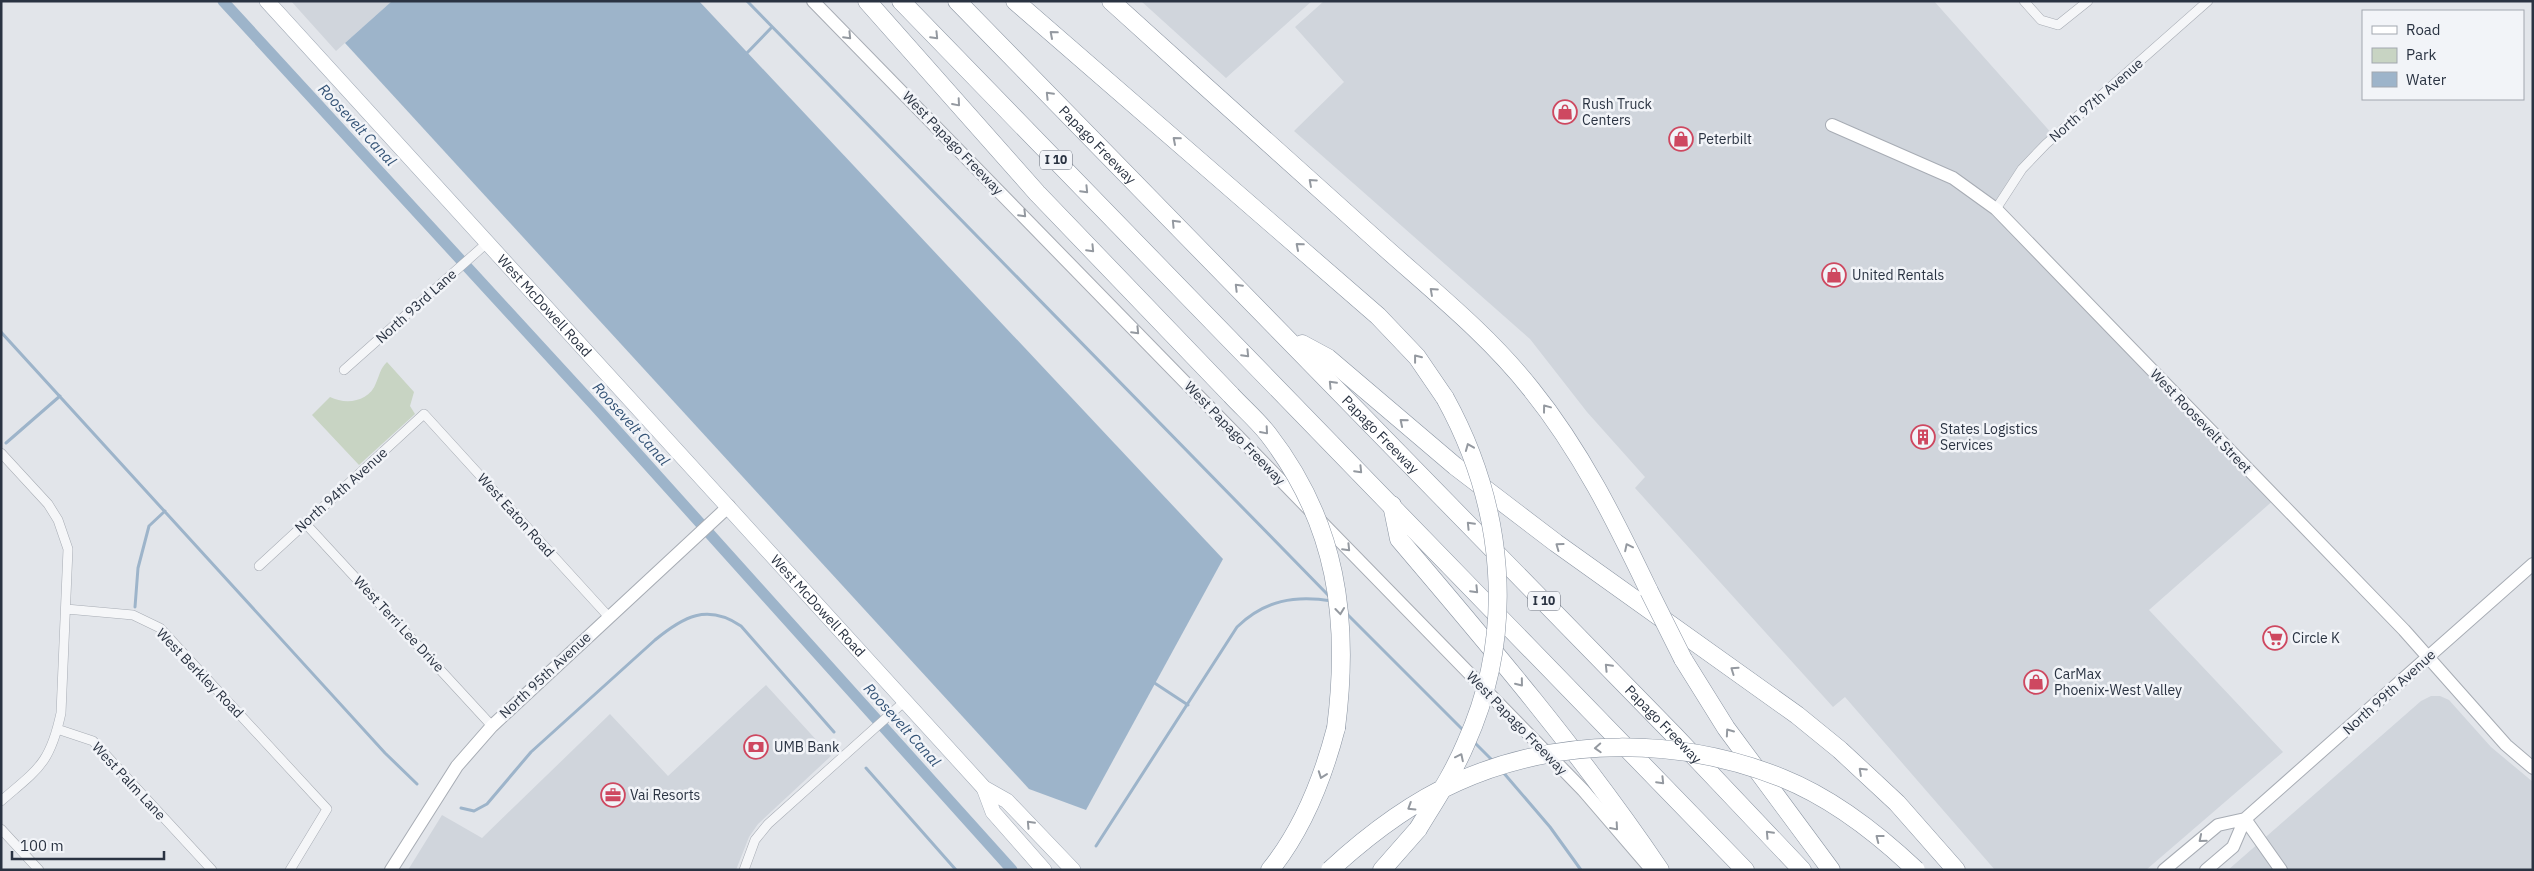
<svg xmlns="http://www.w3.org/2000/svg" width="2534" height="871" font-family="'IBM Plex Sans',sans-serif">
<rect width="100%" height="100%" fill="#e2e5ea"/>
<path fill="#d0d5dc" d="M291,1H392L336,51Z
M1141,1H1312L1226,78Z
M1324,1H1934L2054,136L2046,144L1996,209L2276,498L2149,610L2283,752L2146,870H1995L1845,697L1833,707L1635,488L1645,477L1587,412L1530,339L1294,131L1344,82L1295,27Z
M766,685L831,756L758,824L749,837L736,870H408L442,815L482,838L610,714L668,776Z
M2431,696H2440L2449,700L2491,747L2533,782V870H2228L2421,701Z"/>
<path fill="#c8d4c3" d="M387,362L414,392L410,406L415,414L359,465L312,415L330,397C346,405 369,402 376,383C380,374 380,369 387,362Z"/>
<path fill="#9db4ca" d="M392,1H699L1223,559L1086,810L1029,789L345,43Z"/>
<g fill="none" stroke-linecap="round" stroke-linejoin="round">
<path stroke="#9db4ca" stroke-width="3" d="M747,1L1329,596
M745,55L772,27
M1,332L385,753L417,784
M6,443L60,396
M135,607L138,568L149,526L165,511
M1346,613L1465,732
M1153,682L1188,705
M1472,740L1493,761
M866,768L956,870
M1502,771L1550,827L1581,870
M461,808L474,811L487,804L531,752L655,640C683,617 707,603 741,626L834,732
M1096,846L1237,627C1265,600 1295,595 1332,601"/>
<path stroke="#9db4ca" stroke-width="11" d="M223,1L593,404L1012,870"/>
<g stroke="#a7acb4" stroke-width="10">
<path id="street" d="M2024,1L2041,20L2058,25L2088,1
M1996,209L2022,169L2046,144L2208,1
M344,370L488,242
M1,453L48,504L58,520L68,549L61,713C50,764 38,769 1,801
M305,523L492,726
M259,566L424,414L608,616
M66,609L133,615L160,628L327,809L290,870
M57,729L93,741L212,870
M1,829L39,870
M744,870L755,840L768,824L905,701"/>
</g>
<g stroke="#a7acb4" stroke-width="14">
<path id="secondary" d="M813,1L1583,790L1650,868
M1832,125L1953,178L1996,209L2404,630L2506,745L2533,768
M2245,819L2281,870
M391,870L457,766L492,726L729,506
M2164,870L2218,825L2245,819
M2206,870L2233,847L2245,819L2533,564"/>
</g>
<g stroke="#a1aab6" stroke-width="16">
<g id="primary">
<path id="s1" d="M267,1L984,788L1007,801L1073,870"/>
<path d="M984,788L993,812L1044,870"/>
</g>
</g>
<g stroke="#8993a1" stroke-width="19">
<g id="highway">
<path d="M867,1L1037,193L1231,395"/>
<path d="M901,1L1745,870"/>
<path id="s2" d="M957,1L1674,735L1802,870"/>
<path d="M1015,1L1378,316L1417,357L1445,398"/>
<path d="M1111,1C1198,80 1286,159 1373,237C1427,286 1486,332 1531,389C1581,451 1615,520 1649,591"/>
<path d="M1302,344L1328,358L1455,466L1556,543L1797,715L1840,750L1897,803L1956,870"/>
<path d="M1392,505L1399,539C1490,646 1581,753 1660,870"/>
<path d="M1683,659L1726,728L1831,870"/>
<path d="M1270,870C1303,829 1323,778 1336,728"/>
<path d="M1382,870L1418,829"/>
</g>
</g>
<use href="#street" stroke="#f5f6f8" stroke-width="9"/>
<use href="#secondary" stroke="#fff" stroke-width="12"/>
<use href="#primary" stroke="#fff" stroke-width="15"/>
<use href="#highway" stroke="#fff" stroke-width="18"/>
<g stroke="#8993a1" stroke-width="19" stroke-linecap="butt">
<path id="highway-bridge" d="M1231,395C1243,408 1257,420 1268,434C1337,523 1350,619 1336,728
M1649,591L1683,659
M1418,829C1435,801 1453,774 1466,743C1517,630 1504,505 1445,398
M1330,870C1368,835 1410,803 1457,782C1559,736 1679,737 1782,778C1832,798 1877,833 1916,870"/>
</g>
<use href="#highway-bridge" stroke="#fff" stroke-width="18"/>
</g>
<defs><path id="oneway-chevron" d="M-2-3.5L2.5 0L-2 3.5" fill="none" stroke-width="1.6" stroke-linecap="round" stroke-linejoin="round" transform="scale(1.25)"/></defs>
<g stroke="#9499a0">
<use href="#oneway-chevron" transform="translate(1053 34) rotate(-139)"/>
<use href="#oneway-chevron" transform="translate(848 36) rotate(46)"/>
<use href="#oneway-chevron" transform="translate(935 36) rotate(46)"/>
<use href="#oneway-chevron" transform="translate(1049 95) rotate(-134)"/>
<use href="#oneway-chevron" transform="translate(957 103) rotate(49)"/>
<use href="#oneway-chevron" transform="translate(1176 140) rotate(-139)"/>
<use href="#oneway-chevron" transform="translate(1312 182) rotate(-138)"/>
<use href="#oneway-chevron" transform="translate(1085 190) rotate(46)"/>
<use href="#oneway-chevron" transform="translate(1023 214) rotate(46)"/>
<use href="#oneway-chevron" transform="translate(1175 223) rotate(-134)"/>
<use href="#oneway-chevron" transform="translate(1299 246) rotate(-139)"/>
<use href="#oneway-chevron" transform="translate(1091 249) rotate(46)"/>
<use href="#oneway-chevron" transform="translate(1238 287) rotate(-135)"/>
<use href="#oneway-chevron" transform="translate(1433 291) rotate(-138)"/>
<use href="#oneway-chevron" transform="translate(1136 331) rotate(46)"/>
<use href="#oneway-chevron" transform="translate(1246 354) rotate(46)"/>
<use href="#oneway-chevron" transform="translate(1417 358) rotate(-128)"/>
<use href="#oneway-chevron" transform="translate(1332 384) rotate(-134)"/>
<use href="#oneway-chevron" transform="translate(1546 408) rotate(-127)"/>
<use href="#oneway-chevron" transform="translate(1403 422) rotate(-140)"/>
<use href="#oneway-chevron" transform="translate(1265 431) rotate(49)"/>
<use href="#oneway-chevron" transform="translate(1469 447) rotate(-112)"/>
<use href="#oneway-chevron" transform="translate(1359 470) rotate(46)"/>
<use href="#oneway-chevron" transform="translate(1470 525) rotate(-134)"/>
<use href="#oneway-chevron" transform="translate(1559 546) rotate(-144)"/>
<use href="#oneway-chevron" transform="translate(1628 547) rotate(-116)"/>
<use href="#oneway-chevron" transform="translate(1347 548) rotate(46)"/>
<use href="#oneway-chevron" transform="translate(1475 590) rotate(46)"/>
<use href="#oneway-chevron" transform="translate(1340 611) rotate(84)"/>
<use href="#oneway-chevron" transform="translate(1608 667) rotate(-134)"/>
<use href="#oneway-chevron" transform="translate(1734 670) rotate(-145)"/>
<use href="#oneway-chevron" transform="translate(1520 683) rotate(51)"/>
<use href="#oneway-chevron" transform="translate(1729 732) rotate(-125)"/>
<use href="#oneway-chevron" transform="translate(1598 748) rotate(177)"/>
<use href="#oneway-chevron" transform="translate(1460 757) rotate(-64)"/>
<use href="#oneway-chevron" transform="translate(1862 771) rotate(-137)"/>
<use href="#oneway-chevron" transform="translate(1322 775) rotate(110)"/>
<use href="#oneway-chevron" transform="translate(1661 781) rotate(46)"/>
<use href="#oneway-chevron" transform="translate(1411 807) rotate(148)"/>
<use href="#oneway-chevron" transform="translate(1030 824) rotate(-133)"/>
<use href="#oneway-chevron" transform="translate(1615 827) rotate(49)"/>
<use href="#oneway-chevron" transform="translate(1769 834) rotate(-133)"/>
<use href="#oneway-chevron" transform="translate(1879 838) rotate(-142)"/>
<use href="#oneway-chevron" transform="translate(2202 839) rotate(140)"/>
</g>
<defs>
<g id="shop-ring" transform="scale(1.25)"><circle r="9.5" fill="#f2f4f8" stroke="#ce4860" stroke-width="1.5"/><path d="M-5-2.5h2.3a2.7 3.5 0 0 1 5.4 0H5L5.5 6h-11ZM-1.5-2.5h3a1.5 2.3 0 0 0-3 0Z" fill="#ce4860"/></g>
<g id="building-ring" transform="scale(1.25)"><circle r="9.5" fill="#f2f4f8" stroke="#ce4860" stroke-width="1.5"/><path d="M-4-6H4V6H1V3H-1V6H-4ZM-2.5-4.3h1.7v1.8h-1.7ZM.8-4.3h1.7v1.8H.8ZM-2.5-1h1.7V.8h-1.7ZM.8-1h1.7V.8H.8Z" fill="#ce4860"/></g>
<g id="supermarket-ring" transform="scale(1.25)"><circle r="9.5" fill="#f2f4f8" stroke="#ce4860" stroke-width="1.5"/><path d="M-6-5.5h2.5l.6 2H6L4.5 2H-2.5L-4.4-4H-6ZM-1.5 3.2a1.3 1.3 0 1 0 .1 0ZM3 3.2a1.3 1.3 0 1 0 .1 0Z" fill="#ce4860"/></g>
<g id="bank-ring" transform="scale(1.25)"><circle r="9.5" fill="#f2f4f8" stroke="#ce4860" stroke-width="1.5"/><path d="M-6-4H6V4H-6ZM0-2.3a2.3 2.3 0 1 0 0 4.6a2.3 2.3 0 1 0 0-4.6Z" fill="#ce4860"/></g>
<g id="office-ring" transform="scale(1.25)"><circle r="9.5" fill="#f2f4f8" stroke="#ce4860" stroke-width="1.5"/><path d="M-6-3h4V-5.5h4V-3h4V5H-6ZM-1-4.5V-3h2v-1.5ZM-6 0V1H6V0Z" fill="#ce4860"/></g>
</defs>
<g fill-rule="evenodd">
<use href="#shop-ring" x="1565" y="112"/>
<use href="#shop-ring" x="1681" y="139"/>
<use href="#shop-ring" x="1834" y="275"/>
<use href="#building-ring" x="1923" y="437"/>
<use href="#supermarket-ring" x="2275" y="638"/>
<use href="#shop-ring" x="2036" y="682"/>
<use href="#bank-ring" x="756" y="747"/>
<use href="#office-ring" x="613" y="795"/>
</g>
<g text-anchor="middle" stroke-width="5" stroke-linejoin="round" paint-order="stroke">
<g fill="#f2f4f8" stroke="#666d79" stroke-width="1">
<rect x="1040" y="150.5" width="32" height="19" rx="4"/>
<rect x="1528" y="591.5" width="32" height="19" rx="4"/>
</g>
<g font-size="12" font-weight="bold" fill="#2a3342">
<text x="1056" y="164">I 10</text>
<text x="1544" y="605">I 10</text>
</g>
<g font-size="14" fill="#2a3342" stroke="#f2f4f8">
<text transform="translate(2096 100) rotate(-41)" y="5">North 97th Avenue</text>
<text transform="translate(953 143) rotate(46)" y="5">West Papago Freeway</text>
<text dy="5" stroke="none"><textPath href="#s2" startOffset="201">Papago Freeway</textPath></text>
<text dy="5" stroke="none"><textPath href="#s1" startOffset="412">West McDowell Road</textPath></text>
<text transform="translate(416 306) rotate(-42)" y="5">North 93rd Lane</text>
<text transform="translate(2201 421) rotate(46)" y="5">West Roosevelt Street</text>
<text transform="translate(1235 433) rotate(46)" y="5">West Papago Freeway</text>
<text dy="5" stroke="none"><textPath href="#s2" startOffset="606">Papago Freeway</textPath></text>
<text transform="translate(341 490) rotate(-42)" y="5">North 94th Avenue</text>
<text transform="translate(516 515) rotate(48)" y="5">West Eaton Road</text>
<text dy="5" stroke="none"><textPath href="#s1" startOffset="818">West McDowell Road</textPath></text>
<text transform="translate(399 624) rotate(47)" y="5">West Terri Lee Drive</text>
<text transform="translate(200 673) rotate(46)" y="5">West Berkley Road</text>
<text transform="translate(545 675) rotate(-43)" y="5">North 95th Avenue</text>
<text transform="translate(2389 692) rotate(-42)" y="5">North 99th Avenue</text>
<text transform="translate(1517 723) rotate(46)" y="5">West Papago Freeway</text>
<text dy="5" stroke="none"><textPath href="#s2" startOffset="1011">Papago Freeway</textPath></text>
<text transform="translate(129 781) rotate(47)" y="5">West Palm Lane</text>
</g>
<g font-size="14" fill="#2a3342" stroke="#f2f4f8" text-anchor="start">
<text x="1582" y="109">Rush Truck<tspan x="1582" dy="16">Centers</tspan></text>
<text x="1698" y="144">Peterbilt</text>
<text x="1852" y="280">United Rentals</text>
<text x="1940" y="434">States Logistics<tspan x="1940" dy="16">Services</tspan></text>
<text x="2292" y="643">Circle K</text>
<text x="2054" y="679">CarMax<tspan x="2054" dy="16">Phoenix-West Valley</tspan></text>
<text x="774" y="752">UMB Bank</text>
<text x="630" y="800">Vai Resorts</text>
</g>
<g font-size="15" font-style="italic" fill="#345376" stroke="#f2f4f8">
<text transform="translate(357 125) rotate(47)" y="5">Roosevelt Canal</text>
<text transform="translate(631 424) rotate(48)" y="5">Roosevelt Canal</text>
<text transform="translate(902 725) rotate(48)" y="5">Roosevelt Canal</text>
</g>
</g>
<rect width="2534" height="871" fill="none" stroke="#2a3342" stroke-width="5"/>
<rect x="2362" y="10" width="162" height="90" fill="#f2f4f8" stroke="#a2a7af"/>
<rect x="2372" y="26" width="25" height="8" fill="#ffffff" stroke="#a2a7af"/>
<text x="2406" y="35" font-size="15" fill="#2a3342">Road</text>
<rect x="2372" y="48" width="25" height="15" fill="#c8d4c3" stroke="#a2a7af"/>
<text x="2406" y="60" font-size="15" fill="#2a3342">Park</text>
<rect x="2372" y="72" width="25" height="15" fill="#9db4ca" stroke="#a2a7af"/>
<text x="2406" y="85" font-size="15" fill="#2a3342">Water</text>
<path d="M12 851v8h152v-8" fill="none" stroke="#2a3342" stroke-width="2.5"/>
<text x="20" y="851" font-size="15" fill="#2a3342" stroke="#f2f4f8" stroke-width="4" paint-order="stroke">100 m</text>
</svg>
